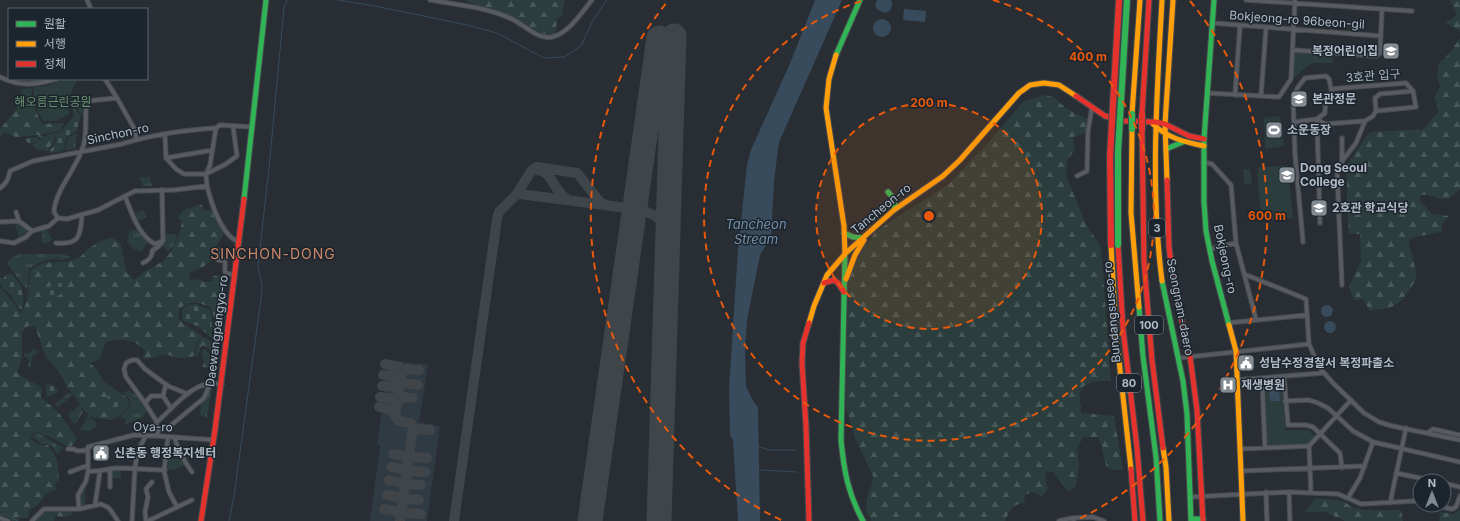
<svg xmlns="http://www.w3.org/2000/svg" width="1460" height="521" font-family="Inter,'Noto Sans KR',sans-serif">
<defs>
<pattern id="grass-tufts" width="24" height="20" patternUnits="userSpaceOnUse"><rect width="24" height="20" fill="#2b3e3d"/><path d="M3 7l-1-3M5 7V3M7 7l1-3M15 17l-1-3M17 17v-4M19 17l1-3" fill="none" stroke="#475858"/></pattern>
<pattern id="forest-firs" width="22" height="20" patternUnits="userSpaceOnUse"><rect width="22" height="20" fill="#2b3e3d"/><path d="M5 1l3.5 6h-7zM16 11l3.5 6h-7z" fill="#475858"/></pattern>
<pattern id="cemetery-stones" width="16" height="16" patternUnits="userSpaceOnUse"><rect width="16" height="16" fill="#2b3e3d"/><path d="M2 7V4a2 2 0 0 1 4 0v3zM10 15v-3a2 2 0 0 1 4 0v3z" fill="#475858"/></pattern>
</defs>
<rect width="100%" height="100%" fill="#282e33"/>
<path fill="#30313c" d="M1225,378H1231V391H1225Z"/>
<path fill="#303a43" d="M388,360L428,365L419,422L440,426L427,521H370L380,446L377,445Z"/>
<path fill="url(#grass-tufts)" d="M74,96L85,97L84,116L73,106Z
M77,133L75,149L65,150L68,138Z
M139,177H150L152,186H143Z
M46,229L53,240L46,243L41,242L42,234L40,231Z
M137,229L149,242L144,246L142,252L134,249L127,242L129,231Z
M165,233L178,235L173,246L168,252L162,245L165,238Z
M22,254H59L72,257L63,260L52,259L41,262L29,269L27,291L7,263C11,257 15,255 22,254Z
M34,348L37,352L36,354L32,356L31,366L29,367L28,365L29,360L24,356V353H29Z
M210,388H212L207,416L206,418L200,415L201,401L208,394Z
M128,390C137,395 142,402 147,410L143,417L124,425L126,421L124,418L120,417C129,409 135,402 124,393Z
M70,392L73,395L58,407L55,404Z
M88,416L95,421L97,426L89,431L80,430Z
M36,432L64,448L60,449L58,455L52,446L48,444H41L33,437Z
M87,482L85,493V505L81,506L79,496Z"/>
<path fill="url(#forest-firs)" d="M465,0H565L562,16L557,19L556,33L550,35L540,33L513,17L474,4Z
M1450,0H1460V31L1445,22L1452,19L1457,14Z
M1460,38V189C1439,209 1442,193 1421,195L1420,201L1432,214L1449,216L1442,224V232L1415,237L1409,240V245C1411,253 1416,267 1416,275C1416,280 1413,285 1410,289C1397,308 1391,309 1369,310L1363,299L1354,300L1349,287L1361,261L1360,234H1349L1347,208V165L1368,134L1372,132L1423,129L1438,112L1437,104L1434,98L1440,87L1437,76L1439,63L1449,54Z
M32,88V103L42,124L64,123L60,131L39,135L44,136L56,133L53,144L49,147V151L37,149L33,147V144L41,140L38,135L16,137L5,133L0,136V129L16,110L22,89Z
M1045,95L1053,97L1067,109L1087,119L1085,133L1073,137L1075,149L1067,161L1066,176L1087,226L1101,247L1111,381C1100,381 1084,379 1080,393C1079,399 1081,407 1081,413L1114,416L1123,470H1113L1106,466C1103,456 1103,446 1098,437H1083L1077,449L1079,465L1076,486L1068,491L1052,471L1045,472L1046,482L1048,488L1042,497L1033,492L1025,495L1024,503C1013,504 1009,511 1005,521H871L866,510L867,497L872,484L873,476L856,440L846,409L845,296L853,264L876,231L949,184L988,143L1024,101Z
M201,204L205,211L213,210L224,233L213,252L211,261L203,267L189,273V279L192,280L201,279L203,282L213,281V276L225,275L226,276L218,343L213,341V327L215,320L210,307C197,302 190,299 179,310V319C185,326 194,330 202,336L196,345L194,356C184,359 176,359 166,354L148,359L142,358L146,352C137,339 121,338 106,342L100,359L90,363L98,371L103,381L126,397L129,402L128,407L120,416L112,420L91,417L81,407L74,395L66,386L62,375L46,357L35,327L28,326L22,332V358L17,373L42,388L41,397L59,413L77,439L70,448L52,438L35,431L30,438L39,445H48L57,459L59,480L55,483L56,490L47,493L38,505L29,510L28,518H19L17,521H12L9,517L0,513V288L11,299L19,311L22,313L27,300L31,270L41,264L51,262H65L80,257L91,247L102,240L112,238L121,244L126,272L134,280L144,272L163,261L170,253L180,233L182,221L178,218L182,211Z
M144,210L146,216L145,218L138,220L135,213Z
M202,337L218,344V351L214,352L203,345L201,347L197,357H195L197,345Z
M203,349C208,350 210,356 215,358L213,364L210,365L208,368L203,367L204,361L201,355Z
M79,406L83,411L75,426L68,415Z
M1319,498L1335,500L1345,502L1353,508L1366,510H1401L1403,521H1345L1325,512H1305L1315,499Z
M1458,510L1460,511V521H1439L1441,512L1453,514Z
M46,511H72L73,515L66,517L56,516L54,521H36Z"/>
<path fill="url(#cemetery-stones)" d="M73,108L81,115L77,131L67,137L63,151L50,153V150L55,144L56,134L60,132L73,117Z
M37,137L40,140L39,141L29,144L25,139Z
M11,273C23,288 26,290 22,310L17,306L11,294L3,289L0,285V277L3,279L6,275Z
M54,283H61L64,288L63,292L60,295L51,296L48,288Z
M196,304L210,310C213,319 211,328 212,338C207,334 202,329 197,326C186,321 181,326 182,310L187,305Z
M49,383L55,387L58,392L47,397L46,385Z
M109,395C114,395 117,397 120,401L118,406L116,407L112,406L107,400Z"/>
<path fill="#2b3e3d" d="M1294,52L1332,54L1333,63H1311L1292,79Z
M64,79H77L71,93L69,114L56,121H43L33,102L34,87L46,86Z
M1280,116L1284,146L1265,149L1264,118Z
M1288,165L1293,218L1261,221L1257,168Z
M1243,169H1250L1252,184H1244Z
M19,223L29,231L19,237L15,224Z
M1282,381L1285,430H1308L1315,436L1306,445L1267,446L1265,383Z
M181,457L185,465L173,470H167L168,458L176,459Z
M121,469V478H111L112,470Z"/>
<path fill="#384b5d" d="M815,0H842L780,140L778,148L774,182L771,239L761,253L759,260L747,320L745,350L746,386L752,399L758,408L760,521H738L733,440L730,435L729,388L738,250L747,165L751,150L791,61Z
M877,0H891C894,6 891,11 885,13L878,10L875,6Z
M904,9L926,11L925,22L903,20Z
M873 28a9 9 0 1 1 18 0a9 9 0 1 1-18 0Z
M1321 311a6 6 0 1 1 12 0a6 6 0 1 1-12 0Z
M1324 327a6 6 0 1 1 12 0a6 6 0 1 1-12 0Z
M1278,384L1280,401H1270L1268,385Z"/>
<g fill="none" stroke-linecap="round" stroke-linejoin="round">
<path stroke="#384b5d" stroke-width="1" d="M338,0L375,6L467,25L497,33L544,58L564,57L581,46L592,22L607,0
M759,447L770,450H796
M759,469L761,470L796,472
M0,514L11,517L18,521
M229,521L234,496L262,291V284L258,266L269,168L284,8L287,0"/>
<path stroke="#40454a" stroke-width="10" d="M537,170C553,171 555,195 569,200
M516,195L532,170L537,167L577,173L600,202L606,205
M385,364L399,367L402,372
M383,375L397,377L401,382
M382,386L395,387L399,392
M400,387L404,383L418,385
M380,397L395,399L397,406
M398,402L402,397L413,398
M379,407C387,409 392,408 396,417
M412,433L417,429L430,430
M393,454L405,456L409,461L414,457L427,458
M391,467C398,468 404,468 407,475L408,473L413,471L425,472
M389,480L402,483L405,488L409,484L421,485
M387,495C394,496 399,496 403,502L410,499L419,500
M384,509L396,511L401,517L405,513L421,514
M400,521L413,427L411,423C404,422 396,423 395,415L402,372L407,369L419,370
M454,521L497,219L499,212L516,195L520,194L635,209C655,213 664,218 668,239"/>
<path stroke="#40454a" stroke-width="25" d="M590,521L659,38
M659,521L674,36"/>
<g stroke="#464a4e" stroke-width="5.5">
<path id="street" d="M87,0L91,9
M430,0C458,5 488,7 514,20C525,26 539,40 552,37C569,33 582,12 592,0
M1246,0L1412,11
M1212,23L1381,36
M1293,50L1376,56L1380,53L1382,9
M0,77C19,87 36,85 56,79
M105,79L117,98
M1331,89L1406,83L1413,91
M1207,93L1279,97L1291,79L1295,0
M1235,95L1240,26
M1261,96L1266,28
M1295,122L1317,119L1325,124L1365,121
M165,135L166,158L176,169L184,174H206L210,165L216,128
M1342,138V162
M166,158L207,151H212
M1203,162L1212,164L1231,185L1236,243L1256,319
M1077,176L1087,171L1088,131L1092,107
M207,186C211,202 222,238 240,242
M0,188C6,184 9,178 10,171L33,161L122,144C150,135 187,130 216,128L220,125L252,127
M125,196C131,212 139,236 155,244L162,241
M16,212L19,221
M58,218L54,212C55,190 77,168 83,147C88,132 84,116 87,101L117,98L135,130L136,139
M0,222L19,221L32,231
M0,241L14,243L26,237L32,231L49,226L58,218L67,219L98,210L135,191L174,190L207,186L206,174L226,164L237,156L233,126
M1303,242L1295,154L1293,97L1298,87L1305,78L1326,76L1329,79L1332,93C1326,99 1325,104 1325,113L1317,119L1320,223
M56,243C80,245 80,236 82,215
M1210,249L1236,243
M219,250L218,260L225,261V272L235,276
M143,263C148,261 153,256 152,251L159,246L163,241L162,190
M1244,274L1306,299L1309,344L1319,367L1333,383L1364,413L1379,422L1392,426L1460,440
M1342,285L1337,171L1339,165L1356,143L1365,121L1373,116L1376,111L1375,98L1380,94L1413,91L1416,107L1376,111
M1228,323L1307,315
M1179,358L1309,344
M1284,376L1288,425H1306L1313,427L1340,453L1342,468
M1262,378L1265,448
M1237,380L1323,373
M163,396L171,408
M163,396L166,384
M1285,401L1309,400L1318,403L1328,408L1353,431L1373,442L1460,462
M145,403L151,396H163
M157,422L145,403L126,377L124,369L126,363L132,360H137L145,369L168,386L188,394
M157,431L170,426L204,398L210,384
M1428,433L1433,429L1460,435
M158,436L156,423C170,411 187,389 206,384C210,383 217,384 222,384
M168,437L164,471L169,492L177,507
M174,437C178,449 184,461 192,472
M1309,446L1311,493
M68,449H73L78,451L88,450
M1240,449L1309,446L1351,400
M88,471C98,472 107,469 117,468C133,468 149,470 165,470
M1241,471L1365,466
M70,472C77,470 80,467 88,466
M1396,473L1434,481
M1444,483L1460,487
M110,487V469
M1266,492L1267,521
M1289,492L1290,521
M1190,497L1289,492L1338,494L1361,504L1415,501L1420,502
M1348,498L1360,478L1373,442
M1390,503L1406,428
M95,505L100,471
M1433,505L1452,509L1456,507L1460,496
M79,509L78,495L86,481L88,471V447L134,435L158,436L214,440
M0,518L8,521
M32,521L44,509H79L101,504L109,508L118,521
M132,521L135,467L138,451L146,435
M146,521L145,512L148,497L146,489L152,482
M148,521L192,500
M1059,521L1072,518
M1074,521L1072,518L1093,517L1104,521"/>
</g>
<g stroke="#464a4e" stroke-width="7">
<path id="fast" d="M1214,0L1204,139V202L1206,231L1212,261L1229,325
M836,55L860,0
M1166,149L1183,142
M888,192L895,200L894,210
M244,199L266,0
M844,233L853,237L863,238
M847,252L845,254L841,440C844,471 848,494 863,521
M1162,281L1183,381L1187,414L1191,521
M1139,307L1143,356L1156,457L1160,521
M1191,519H1203"/>
</g>
<g stroke="#464a4e" stroke-width="7">
<path id="slow" d="M1132,114L1140,0
M1153,124C1167,138 1185,142 1204,146
M1132,129L1131,213L1139,307
M1167,180L1165,124L1173,0
M1111,245L1116,333L1131,469
M847,252L894,210L943,176L960,160L1019,93L1030,85L1044,83L1059,85L1076,96
M846,279L855,255L864,240
M1162,281C1150,188 1157,93 1162,0
M809,323L814,306L827,275L845,254L844,226L826,108L829,79L836,55
M1229,325L1236,351L1243,521
M1163,448L1166,467L1169,521"/>
</g>
<g stroke="#464a4e" stroke-width="7">
<path id="jam" d="M1076,96L1105,116L1124,121L1155,122L1165,124L1189,136L1204,139
M1142,114L1149,0
M1142,129L1144,262L1152,360L1163,448
M1167,180L1169,247L1174,287L1190,356L1197,410L1203,521
M1118,245L1123,329L1137,448L1143,521
M824,283L834,280L838,283L844,292
M809,323L803,343L802,363L806,426L809,521
M1131,469L1135,521
M201,521L215,430L244,199"/>
</g>
<use href="#street" stroke="#585c62" stroke-width="3.5"/>
<use href="#fast" stroke="#30b455" stroke-width="5"/>
<use href="#slow" stroke="#ff9f0a" stroke-width="5"/>
<use href="#jam" stroke="#e5322d" stroke-width="5"/>
<g stroke="#454a4f" stroke-width="8" stroke-linecap="butt">
<path id="fast-bridge" d="M1132,114V129
M1118,245V152L1127,0"/>
</g>
<g stroke="#454a4f" stroke-width="8" stroke-linecap="butt">
<path id="jam-bridge" d="M1142,114V129
M1111,245L1110,157L1119,0"/>
</g>
<use href="#fast-bridge" stroke="#30b455" stroke-width="6"/>
<use href="#jam-bridge" stroke="#e5322d" stroke-width="6"/>
</g>
<circle cx="929" cy="216" r="113" fill="#e8590c" fill-opacity=".12"/>
<g fill="none" stroke="#e8590c" stroke-width="2" stroke-dasharray="7 5">
<circle cx="929" cy="216" r="113"/>
<path d="M993 0A225 225 0 1 1 865 0"/>
<path d="M781 520A338 338 0 0 1 668 1M1190 1A338 338 0 0 1 1077 520"/>
</g>
<defs>
<g id="school-square" transform="scale(0.9)"><rect x="-9" y="-9" width="18" height="18" rx="4" fill="#828a92" stroke="#1c252e"/><path d="M0-5L7-2L0 1L-7-2ZM-4 1L0 2.5L4 1V4Q0 6-4 4Z" fill="#fff"/></g>
<g id="stadium-square" transform="scale(0.9)"><rect x="-9" y="-9" width="18" height="18" rx="4" fill="#828a92" stroke="#1c252e"/><path d="M0-5a6.5 5 0 1 0 0 10a6.5 5 0 1 0 0-10ZM-3.5-1.8h7v3.6h-7Z" fill="#fff"/></g>
<g id="university-square" transform="scale(0.9)"><rect x="-9" y="-9" width="18" height="18" rx="4" fill="#828a92" stroke="#1c252e"/><path d="M0-5L7-2L0 1L-7-2ZM-4 1L0 2.5L4 1V4Q0 6-4 4Z" fill="#fff"/></g>
<g id="civic-square" transform="scale(0.9)"><rect x="-9" y="-9" width="18" height="18" rx="4" fill="#828a92" stroke="#1c252e"/><path d="M-.6-6.5H3V-4.5H.6V-3L4-1V1h2V6H-6V1h2V-1L-.6-3ZM-1.2 2.5V6h2.4V2.5Z" fill="#fff"/></g>
<g id="hospital-square" transform="scale(0.9)"><rect x="-9" y="-9" width="18" height="18" rx="4" fill="#828a92" stroke="#1c252e"/><path d="M-5-5h3v3.5h4V-5h3V5h-3V1.5h-4V5h-3Z" fill="#fff"/></g>
</defs>
<g fill-rule="evenodd">
<use href="#school-square" x="1391" y="51"/>
<use href="#school-square" x="1299" y="99"/>
<use href="#stadium-square" x="1274" y="130"/>
<use href="#university-square" x="1287" y="175"/>
<use href="#school-square" x="1319" y="208"/>
<use href="#civic-square" x="1246" y="363"/>
<use href="#hospital-square" x="1228" y="385"/>
<use href="#civic-square" x="101" y="453"/>
</g>
<g text-anchor="middle" stroke-width="3" stroke-linejoin="round" paint-order="stroke">
<g fill="#1c252e" stroke="#858e98" stroke-width="1">
<rect x="1149" y="219" width="16" height="18" rx="3"/>
<rect x="1135" y="316" width="28" height="18" rx="3"/>
<rect x="1117" y="374" width="24" height="18" rx="3"/>
</g>
<g font-size="11" font-weight="bold" fill="#b2bbc5">
<text x="1157" y="232">3</text>
<text x="1149" y="329">100</text>
<text x="1129" y="387">80</text>
</g>
<g font-size="12" fill="#b2bbc5" stroke="#1c252e">
<text transform="translate(1297 20) rotate(4)" y="4">Bokjeong-ro 96beon-gil</text>
<text transform="translate(1373 76) rotate(-4)" y="4">3호관 입구</text>
<text transform="translate(118 134) rotate(-12)" y="4">Sinchon-ro</text>
<text transform="translate(881 209) rotate(-39)" y="4">Tancheon-ro</text>
<text transform="translate(1225 259) rotate(78)" y="4">Bokjeong-ro</text>
<text transform="translate(1180 307) rotate(79)" y="4">Seongnam-daero</text>
<text transform="translate(1112 312) rotate(-95)" y="4">Bundangsuseo-ro</text>
<text transform="translate(217 331) rotate(-83)" y="4">Daewangpangyo-ro</text>
<text transform="translate(153 427) rotate(1)" y="4">Oya-ro</text>
</g>
<g font-size="12" font-weight="bold" fill="#b2bbc5" stroke="#1c252e" text-anchor="start">
<text x="1378" y="55" text-anchor="end">복정어린이집</text>
<text x="1312" y="103">본관정문</text>
<text x="1287" y="134">소운동장</text>
<text x="1300" y="172">Dong Seoul<tspan x="1300" dy="14">College</tspan></text>
<text x="1332" y="212">2호관 학교식당</text>
<text x="1259" y="367">성남수정경찰서 복정파출소</text>
<text x="1241" y="389">재생병원</text>
<text x="114" y="457">신촌동 행정복지센터</text>
</g>
<g font-size="12" fill="#6b9470" stroke="#1c252e">
<text x="53" y="106">해오름근린공원</text>
</g>
<g font-size="13" font-style="italic" fill="#748fa7" stroke="#1c252e">
<text x="756" y="229">Tancheon<tspan x="756" dy="15">Stream</tspan></text>
</g>
<g font-size="14" letter-spacing="1" fill="#cc8766" stroke="#1c252e">
<text x="273" y="259">SINCHON-DONG</text>
</g>
</g>
<circle cx="929" cy="216" r="6" fill="#e8590c" stroke="#1c252e" stroke-width="2"/>
<g font-size="12" text-anchor="middle" font-weight="bold" fill="#e8590c" stroke="#1c252e" stroke-width="3" stroke-linejoin="round" paint-order="stroke">
<text x="1088" y="61">400 m</text>
<text x="929" y="107">200 m</text>
<text x="1267" y="220">600 m</text>
</g>
<rect x="8" y="8" width="140" height="72" fill="#1c252e" stroke="#58616a"/>
<rect x="16" y="21" width="20" height="6" fill="#30b455" stroke="#58616a"/>
<text x="44" y="28" font-size="12" fill="#b2bbc5">원활</text>
<rect x="16" y="41" width="20" height="6" fill="#ff9f0a" stroke="#58616a"/>
<text x="44" y="48" font-size="12" fill="#b2bbc5">서행</text>
<rect x="16" y="61" width="20" height="6" fill="#e5322d" stroke="#58616a"/>
<text x="44" y="68" font-size="12" fill="#b2bbc5">정체</text>
<g transform="translate(1432 493)"><circle r="19" fill="#1c252e" stroke="#58616a"/>
<path d="M0-3L7 15L0 10L-7 15Z" fill="#828a92"/>
<text y="-6" font-size="11" font-weight="bold" text-anchor="middle" fill="#b2bbc5">N</text>
</g>
</svg>
